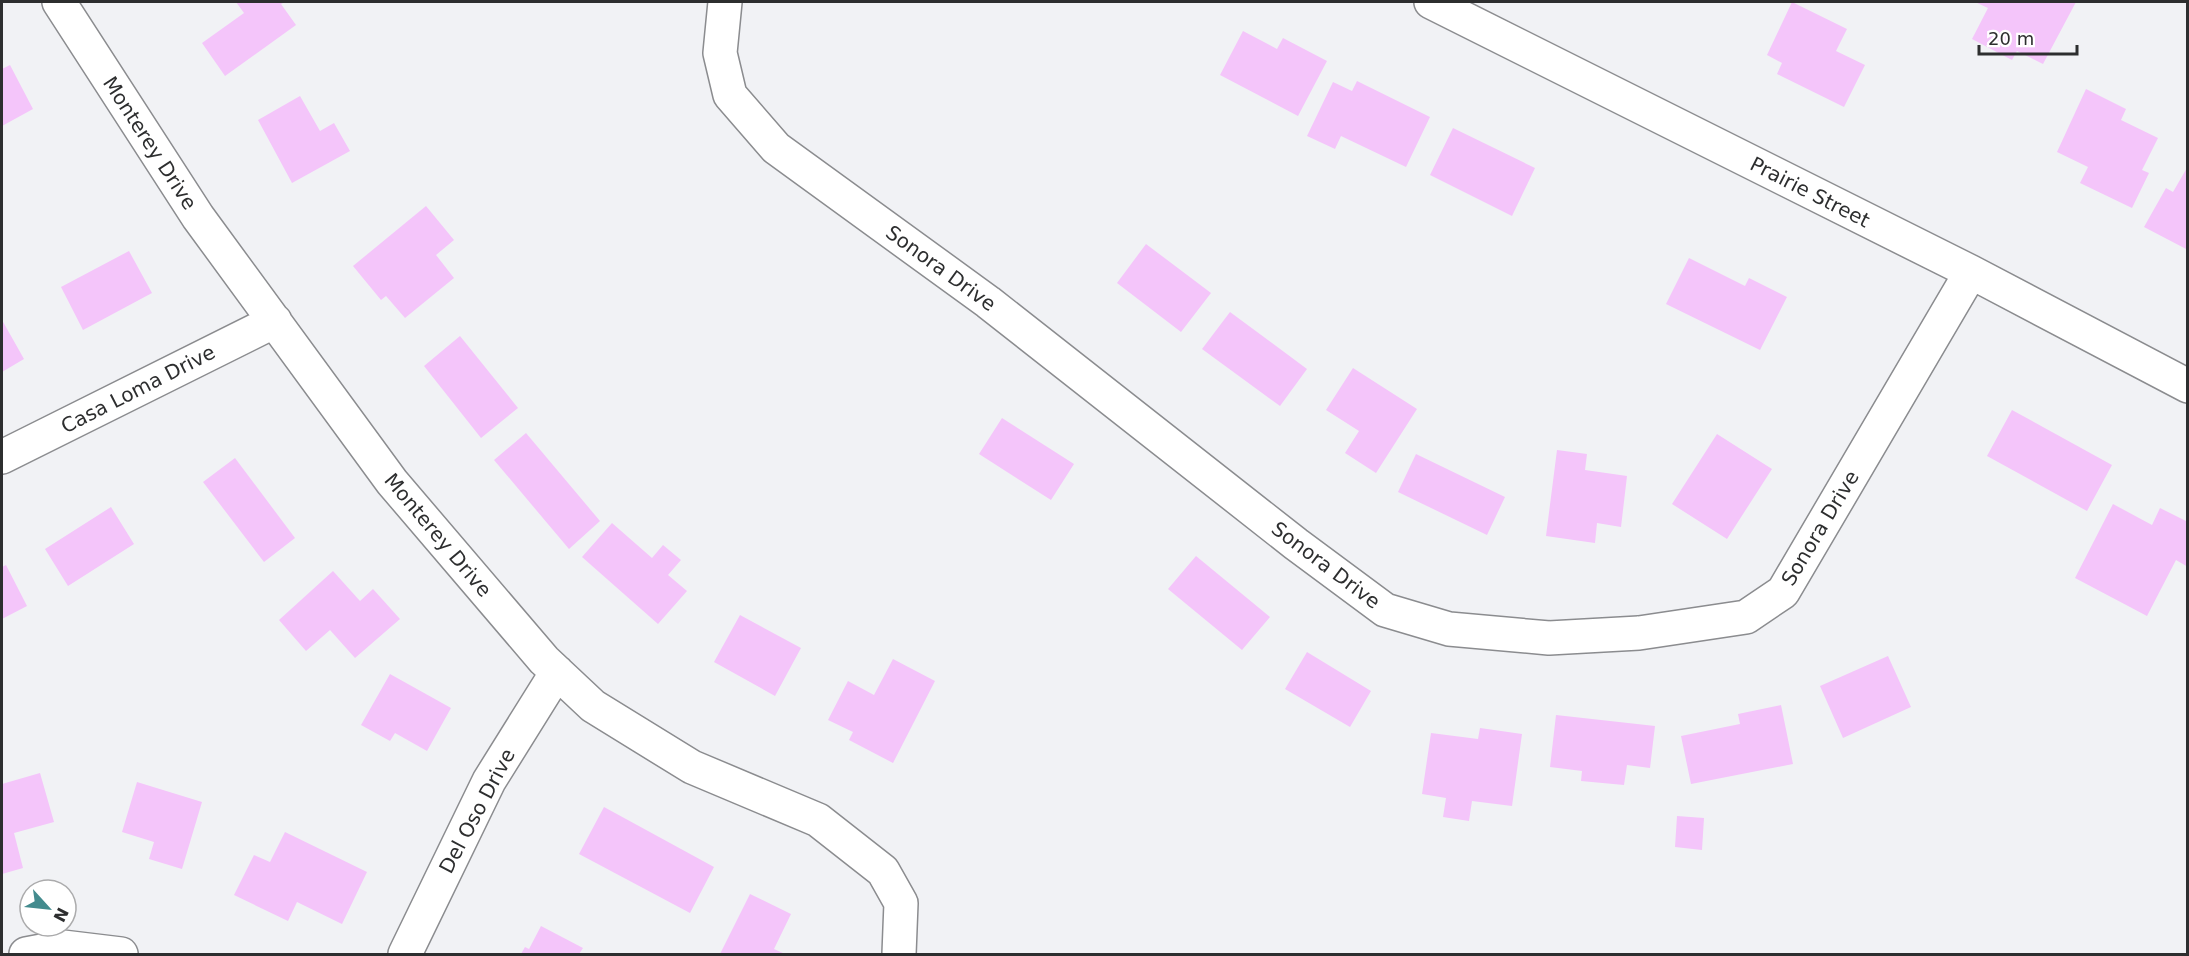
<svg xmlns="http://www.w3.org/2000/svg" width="2189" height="956" font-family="'DejaVu Sans',sans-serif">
<rect width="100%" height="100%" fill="#f1f2f5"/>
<path fill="#f4c5fa" d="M236,2H285L281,4L296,25L225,76L202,43L244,13Z
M1792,2L1847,29L1836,51L1865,65L1844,107L1777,74L1782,63L1767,55Z
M1975,2H2076L2043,64L2017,51L2012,60L1972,39L1988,8Z
M1243,31L1277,49L1283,38L1327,61L1298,116L1220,75Z
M10,65L33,109L2,126V69Z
M1357,81L1430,117L1406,167L1341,136L1335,149L1307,136L1333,82L1352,91Z
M2086,89L2126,109L2121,120L2158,138L2142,170L2149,173L2132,208L2080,183L2088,167L2057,152Z
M300,96L320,131L334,123L350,151L292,183L258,120Z
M1453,128L1535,168L1512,216L1430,175Z
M2188,166V250L2144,227L2166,188L2173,192Z
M426,206L454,240L436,255L454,278L405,318L386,296L381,300L353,266Z
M1146,244L1211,293L1181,332L1117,283Z
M129,251L152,293L83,330L61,287Z
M1689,258L1745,286L1749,278L1787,297L1760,350L1666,304Z
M1230,312L1307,369L1280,406L1202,349Z
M2,320L24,359L2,372Z
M460,336L518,408L481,438L424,366Z
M1353,368L1417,409L1376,473L1345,453L1359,431L1326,410Z
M2012,410L2112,465L2087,511L1987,456Z
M1002,418L1074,464L1051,500L979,454Z
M526,433L600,521L569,549L494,460Z
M1717,434L1772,469L1727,539L1672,504Z
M1557,450L1587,454L1585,470L1627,476L1621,527L1597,523L1595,543L1546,536Z
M1416,454L1505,497L1487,535L1398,492Z
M235,458L295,538L264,562L203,482Z
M2113,504L2152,525L2160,508L2188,522V567L2176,560L2147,616L2075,578Z
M111,507L134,544L68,586L45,549Z
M612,523L652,558L663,545L681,560L668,575L687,591L658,624L582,557Z
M1196,556L1270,617L1242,650L1168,589Z
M6,565L27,606L2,619V567Z
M333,571L360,601L373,589L400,619L355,658L330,630L306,651L279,620Z
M740,615L801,648L775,696L714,662Z
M1307,652L1371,691L1350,727L1285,689Z
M1888,656L1911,707L1843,738L1820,686Z
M893,659L935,681L893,763L849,740L853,732L828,720L848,681L874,695Z
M390,674L451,708L427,751L395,733L390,741L361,725Z
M1781,705L1793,764L1691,784L1681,736L1740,724L1738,714Z
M1556,715L1655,726L1650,768L1627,765L1624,785L1581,781L1582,771L1550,767Z
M1480,728L1522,734L1512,806L1472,801L1469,821L1443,817L1446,798L1422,794L1431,733L1478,739Z
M40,773L54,822L14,833L23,868L2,874V784Z
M137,782L202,802L182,869L149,859L154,842L122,832Z
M604,807L714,867L690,913L579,854Z
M1677,816L1704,818L1702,850L1675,847Z
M285,832L367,872L342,924L297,902L288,921L234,895L254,855L270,862Z
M750,894L791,914L774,949L785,954H720Z
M541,926L583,948L579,954H521L525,947L529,949Z"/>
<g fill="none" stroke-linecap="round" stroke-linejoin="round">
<g stroke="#8b8c8f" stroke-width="36">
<path id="minor" d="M59,2L198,217L392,482L544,660L593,706L692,767L818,820L883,871L901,903L899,954
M725,2L720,53L730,95L776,148L988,302L1296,544L1385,610L1449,629L1549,638L1639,633L1746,617L1783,592L1971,272
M1431,2L1971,272L2188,386
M2,457L275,321
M26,954L63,947L121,954
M405,954L489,781L557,672"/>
</g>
<use href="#minor" stroke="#fff" stroke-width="33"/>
</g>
<g text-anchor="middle" stroke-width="4.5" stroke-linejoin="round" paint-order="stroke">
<g font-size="20" fill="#2d2e2f" stroke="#fff">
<text transform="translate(150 143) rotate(57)" y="7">Monterey Drive</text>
<text transform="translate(1810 192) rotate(27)" y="7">Prairie Street</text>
<text transform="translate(941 268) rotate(36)" y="7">Sonora Drive</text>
<text transform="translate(138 389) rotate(-27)" y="7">Casa Loma Drive</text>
<text transform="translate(1820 528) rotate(-59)" y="7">Sonora Drive</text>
<text transform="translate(438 535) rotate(50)" y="7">Monterey Drive</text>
<text transform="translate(1326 565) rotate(37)" y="7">Sonora Drive</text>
<text transform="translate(477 811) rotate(-62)" y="7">Del Oso Drive</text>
</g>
</g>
<rect width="2189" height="956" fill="none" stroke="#2d2e2f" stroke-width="6"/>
<g transform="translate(48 908) rotate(117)"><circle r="28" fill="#ffffff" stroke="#ababac" stroke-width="1.5"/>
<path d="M0-4.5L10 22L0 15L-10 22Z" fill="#438b8e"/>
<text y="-9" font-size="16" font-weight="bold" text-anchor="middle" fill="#2d2e2f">N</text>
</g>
<path d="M1979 45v9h98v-9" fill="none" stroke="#2d2e2f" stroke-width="3"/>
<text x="1988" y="45" font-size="18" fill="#2d2e2f" stroke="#ffffff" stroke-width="4.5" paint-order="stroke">20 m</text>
</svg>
